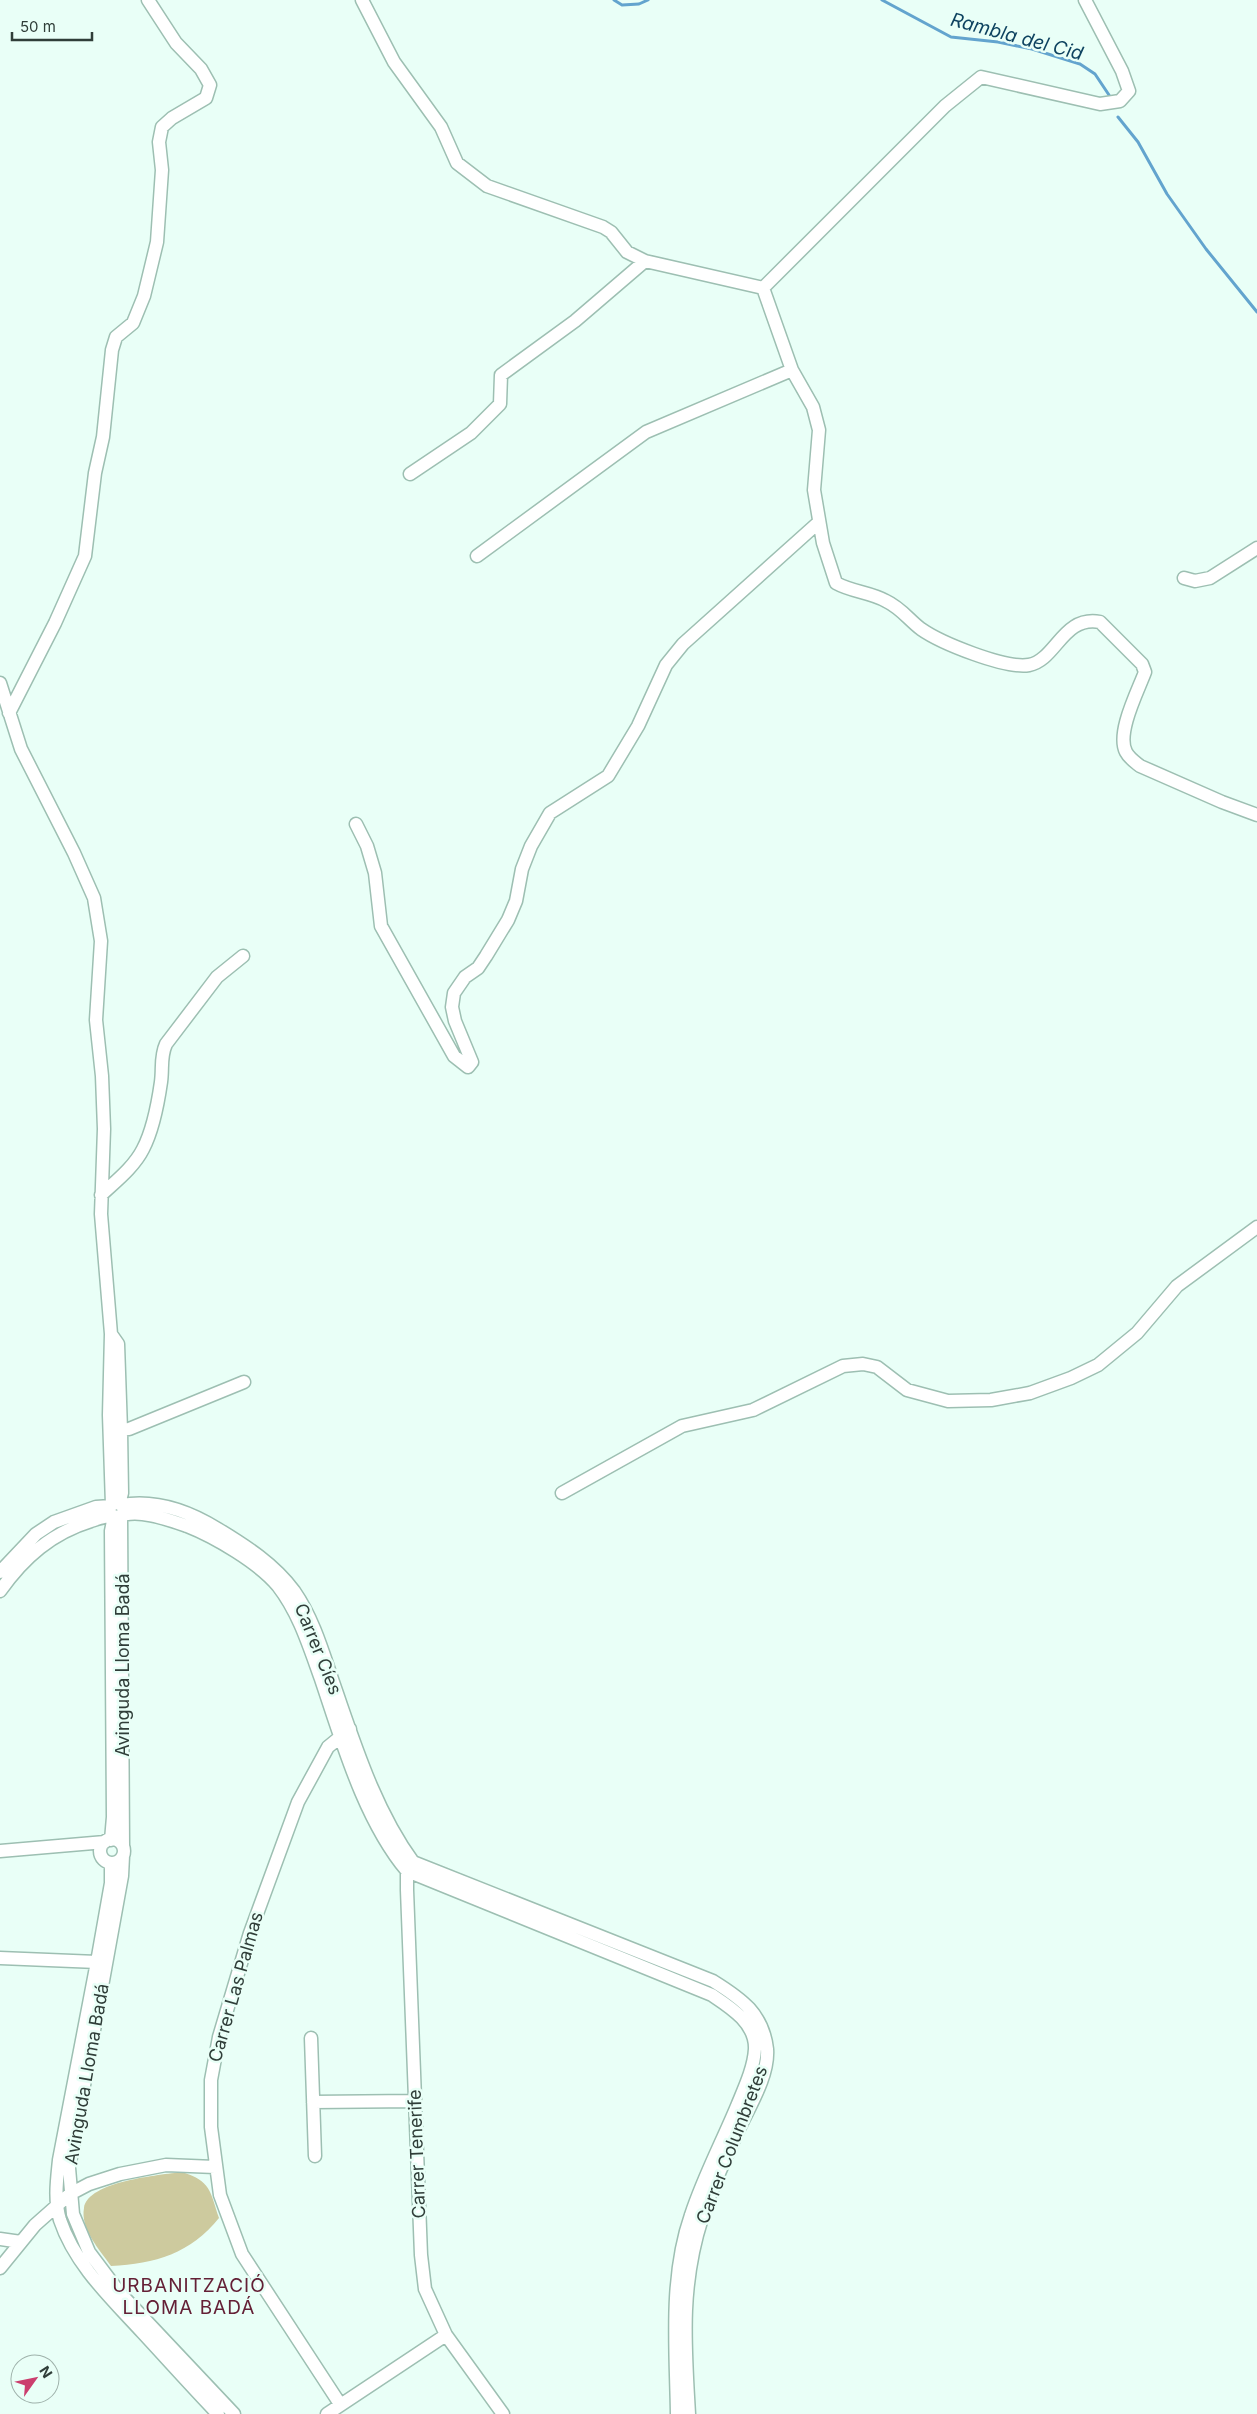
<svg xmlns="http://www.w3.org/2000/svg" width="1257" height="2414" font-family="Inter,sans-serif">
<rect width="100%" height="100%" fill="#e9fff7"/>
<path fill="#cdca9e" d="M182,2172C211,2181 210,2191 219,2218C191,2253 155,2264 111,2266C100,2250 80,2229 84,2208C88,2181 160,2175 182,2172Z"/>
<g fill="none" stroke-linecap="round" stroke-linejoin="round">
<path stroke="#63a4ce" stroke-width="3" d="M614,0L622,5L639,4L648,0
M882,0L951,37L998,42L1032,49L1080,64L1095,74L1109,95
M1118,117L1138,142L1167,194L1206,249L1257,312"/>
<g stroke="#9dbfb2" stroke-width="15">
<path id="street" d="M362,0L394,62L441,127L457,163L487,186L603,227L611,232L627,252L645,261L763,288
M1085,0L1122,71L1129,91L1120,101L1100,104L981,77L945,106L763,288L792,370L813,407L819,430L814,490L823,543L836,583C852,592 870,592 886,601C901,608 909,620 921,629C941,643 1005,669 1029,665C1056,660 1063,615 1100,622L1142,664L1145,672C1138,691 1116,733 1126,752C1129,758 1135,762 1140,766L1222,802L1257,815
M410,474L471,433L500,404L501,375L575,321L645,261
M477,556L646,432L792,370
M1184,578L1195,581L1210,578L1257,548
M0,683L21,749L74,853L94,898L101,941L96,1020L102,1076L104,1129L101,1214L111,1334L109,1415L112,1505
M9,713L55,623L85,556L95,473L103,437L112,350L116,337L133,323L144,296L157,242L162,170L159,142L162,127L172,118L206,98L210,85L201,69L176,43L148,0
M356,824L367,846L375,873L381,926L454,1056L468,1067L472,1062L455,1021L452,1007L454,993L465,977L478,968L486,956L508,920L516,901L522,869L531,846L550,813L608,776L638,726L666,665L683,644L819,522
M101,1195C116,1181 134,1167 143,1149C153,1130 158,1103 161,1082C163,1068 160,1057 166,1044L217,977L243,956
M111,1334L118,1344L121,1430L122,1493L119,1504
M113,1430L129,1429L244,1382
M562,1493L682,1426L753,1410L843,1366L863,1364L877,1367L907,1390L948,1401L991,1400L1030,1393L1071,1378L1098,1365L1137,1333L1177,1286L1257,1227
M121,1505C155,1499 189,1511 218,1529C246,1546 274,1564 294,1591C314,1620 323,1653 334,1685C355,1745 375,1810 413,1862
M121,1515L123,1846
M0,1572L36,1534L54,1522L96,1507L111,1506
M0,1591C24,1557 52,1533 91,1521C100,1518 108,1515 117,1517C137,1508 167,1519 187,1526C215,1537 259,1563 278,1586C299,1613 309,1646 321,1679C342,1741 364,1820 407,1871L712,1995C730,2007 756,2023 755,2049C754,2068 744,2089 737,2106C722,2142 703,2178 691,2215C669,2278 676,2348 677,2414
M100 1851a12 12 0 1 1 24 0a12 12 0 1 1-24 0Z
M111,1840L113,1817L111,1531L114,1516
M0,1851L105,1842
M123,1856L122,1876L69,2168L73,2214L89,2252L119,2292L234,2414
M413,1862L713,1981C742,1999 763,2014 767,2049C769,2076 749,2107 738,2131C725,2160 711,2188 702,2218C680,2286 685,2345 689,2414
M111,1863V1883L97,1962L59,2160C57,2180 54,2200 60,2220C75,2265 112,2299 143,2333C168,2360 192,2387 218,2414
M410,1866L407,1871V1890L421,2255L425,2289L446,2335L503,2414
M0,1958L97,1962
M311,2038L315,2156
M313,2102L414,2101
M0,2239L21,2242
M0,2268L35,2225L70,2194L89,2184L120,2174L166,2165L215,2167
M340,2404L242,2254L220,2195L211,2127V2080L219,2037L250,1933L298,1802L328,1747L350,1729
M327,2414L446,2335"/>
</g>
<use href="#street" stroke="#fff" stroke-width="12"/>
</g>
<g text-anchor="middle" stroke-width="5" stroke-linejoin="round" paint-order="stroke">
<g font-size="18" fill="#303e39" stroke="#e9fff7">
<text transform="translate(318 1649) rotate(68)" y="6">Carrer Cíes</text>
<text transform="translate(123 1665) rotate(-90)" y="6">Avinguda Lloma Badá</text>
<text transform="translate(236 1987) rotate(-74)" y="6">Carrer Las Palmas</text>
<text transform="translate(87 2074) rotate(-80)" y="6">Avinguda Lloma Badá</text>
<text transform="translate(732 2145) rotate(-69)" y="6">Carrer Columbretes</text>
<text transform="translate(417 2154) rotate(-92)" y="6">Carrer Tenerife</text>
</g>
<g font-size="19" font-style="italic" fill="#0e4360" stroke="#e9fff7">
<text transform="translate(1017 36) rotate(15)" y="7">Rambla del Cid</text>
</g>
<g font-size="19" letter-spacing="1" fill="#642036" stroke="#e9fff7">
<text x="189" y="2292">URBANITZACIÓ<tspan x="189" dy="22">LLOMA BADÁ</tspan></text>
</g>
</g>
<g transform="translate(35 2379) rotate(57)"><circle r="24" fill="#e9fff7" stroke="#9fb2ab"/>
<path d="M0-4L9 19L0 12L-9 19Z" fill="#cb3e6e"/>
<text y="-8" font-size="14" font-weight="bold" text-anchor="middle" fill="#303e39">N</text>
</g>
<path d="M12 32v8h80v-8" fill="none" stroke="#303e39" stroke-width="2.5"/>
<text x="20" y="32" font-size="15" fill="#303e39" stroke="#e9fff7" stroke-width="4" paint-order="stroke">50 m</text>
</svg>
